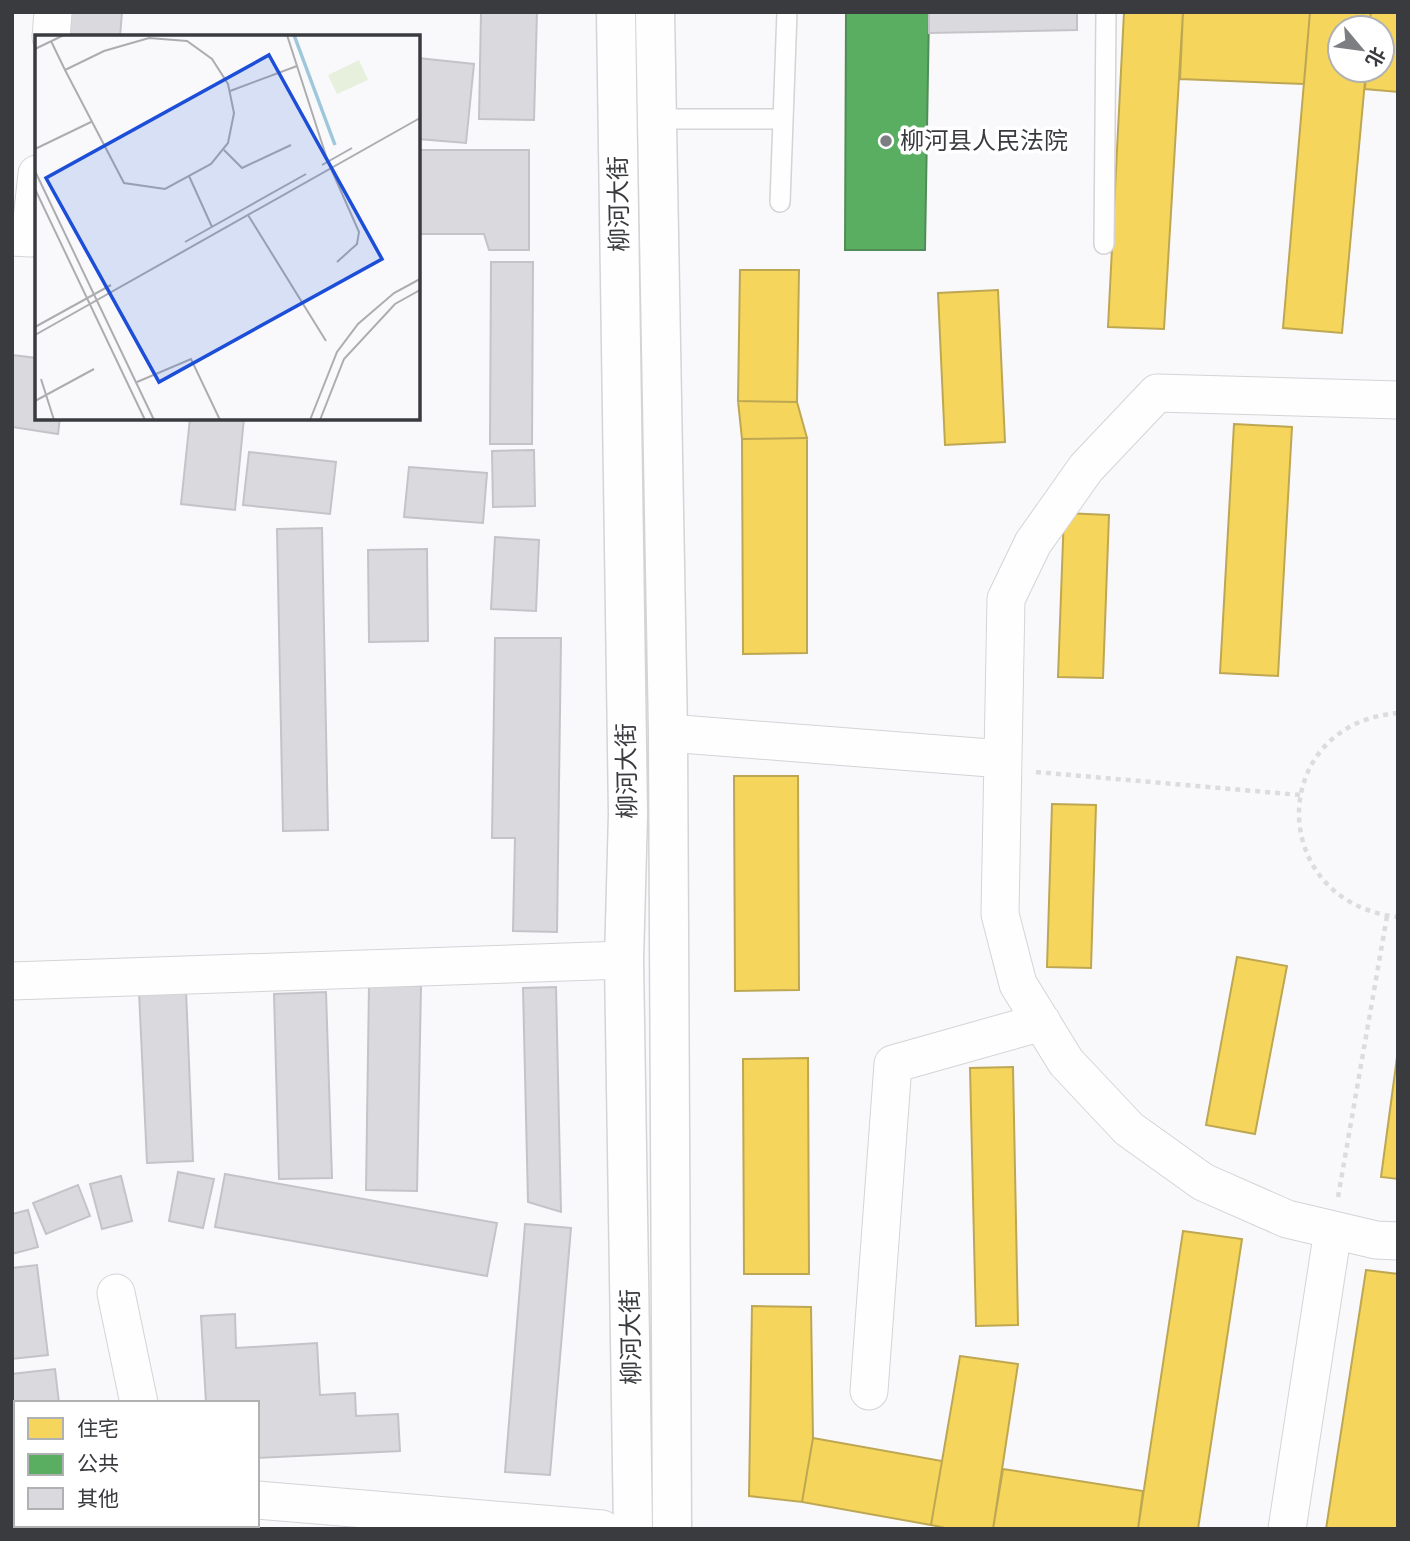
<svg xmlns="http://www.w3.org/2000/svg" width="1410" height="1541" font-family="Raleway,'Noto Sans SC',sans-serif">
<rect width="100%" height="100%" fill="#f9f9fc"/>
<path fill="#f6d55c" stroke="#bea753" stroke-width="2" d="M1124,12H1183L1164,329L1108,327Z
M1183,12H1310L1304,84L1180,79Z
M1310,12H1371L1369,28H1340V70H1366L1342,333L1283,328Z
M1371,12H1398V92L1365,89L1366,70H1382V28H1369Z
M740,270H799L797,402L738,401Z
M998,290L1005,442L945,445L938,293Z
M738,401L797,402L807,438L742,439Z
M1234,424L1292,427L1278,676L1220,673Z
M807,438V653L743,654L742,439Z
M1064,513L1109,515L1103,678L1058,677Z
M734,776H798L799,990L735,991Z
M1052,804L1096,805L1091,968L1047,967Z
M1237,957L1287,966L1255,1134L1206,1125Z
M1398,1050V1179L1381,1177Z
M808,1058L809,1274H744L743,1059Z
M1013,1067L1018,1325L976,1326L970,1068Z
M1183,1231L1242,1239L1198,1529H1138Z
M1366,1270L1398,1274V1529H1326Z
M752,1306L811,1307L813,1438L802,1502L749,1496Z
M960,1356L1018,1364L993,1529H950L931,1525Z
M813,1438L942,1461L931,1525L802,1502Z
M1003,1469L1143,1491L1138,1529H993Z"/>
<path fill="#5aae61" stroke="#508c57" stroke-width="2" d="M846,12H929L925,250H845Z"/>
<path fill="#dadade" stroke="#c4c4c8" stroke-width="2" d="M69,12H122L120,37H68Z
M481,12H537L534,120L479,119Z
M929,12H1077V30L929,33Z
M418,58L474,64L466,143L418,139Z
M418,150H529V250H489L484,234H418Z
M491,262H533L532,444H490Z
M12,355L37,358V418H60L58,434L12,427Z
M190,418H244L235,510L181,504Z
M534,450L535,506L493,507L492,451Z
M249,452L336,462L330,514L243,505Z
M409,467L487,473L483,523L404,517Z
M322,528L328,830L283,831L277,529Z
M495,537L539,540L536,611L491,609Z
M427,549L428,641L369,642L368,550Z
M495,638H561L557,932L513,931L515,838H492Z
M369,985L421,986L417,1191L366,1190Z
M556,987L561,1212L528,1202L523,988Z
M186,990L193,1161L147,1163L139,992Z
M326,992L332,1178L279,1179L274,994Z
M178,1172L214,1179L203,1228L169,1221Z
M225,1174L497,1223L487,1276L215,1227Z
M121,1176L132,1221L102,1229L90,1184Z
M78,1185L90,1216L46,1234L33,1203Z
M28,1210L38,1247L12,1254V1214Z
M525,1224L571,1228L550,1475L505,1472Z
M37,1265L48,1355L12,1359V1268Z
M235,1314L236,1348L317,1343L320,1395L355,1393L356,1416L398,1414L400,1451L257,1458V1403H206L201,1316Z
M55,1369L59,1403H16V1487H12V1374Z
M12,1505H16V1525H68L69,1529H12Z
M131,1525H169L170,1529H106Z"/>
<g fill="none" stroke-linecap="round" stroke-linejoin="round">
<g stroke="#d4d4d7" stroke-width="22">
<path id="service" d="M657,119H783
M780,202L787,12
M1104,244L1106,12"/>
</g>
<g stroke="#d4d4d7" stroke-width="39">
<path id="minor" d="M51,37L53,12
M12,237L30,238L37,174
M1398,400L1157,393L1086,468L1033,543L1006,599L1000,914L1018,984L1066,1062L1129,1129L1203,1182L1287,1219L1376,1240L1398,1241
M668,733L1003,759
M12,981L624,960
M116,1293L139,1403
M869,1391L893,1064L1042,1022
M257,1500L602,1529
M1287,1529L1333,1230"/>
</g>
<g stroke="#d4d4d7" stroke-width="41">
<path id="primary" d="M616,12L628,814L624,960L633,1529
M655,12L668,733L672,1529"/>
</g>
<path stroke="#dcdcdd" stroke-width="4.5" stroke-dasharray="5 5" stroke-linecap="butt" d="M1398,713C1266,724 1266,902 1398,917
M1036,772L1300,795
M1338,1197L1387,916"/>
<use href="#service" stroke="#fefeff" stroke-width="19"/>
<use href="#minor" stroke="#fefeff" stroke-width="37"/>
<use href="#primary" stroke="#fefeff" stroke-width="38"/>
</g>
<circle fill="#7d7e81" stroke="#fff" stroke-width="2.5" cx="886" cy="141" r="7"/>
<g text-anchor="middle" stroke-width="7" stroke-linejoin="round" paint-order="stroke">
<g font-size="24" fill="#3a3b3f" stroke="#fff" text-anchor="start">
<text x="900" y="149">柳河县人民法院</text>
</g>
<g font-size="24" fill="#3a3b3f" stroke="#fff">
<text transform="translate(619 204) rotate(-91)" y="8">柳河大街</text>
<text transform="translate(627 771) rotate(-91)" y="8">柳河大街</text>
<text transform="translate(631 1337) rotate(-91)" y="8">柳河大街</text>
</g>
</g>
<g transform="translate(35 35)">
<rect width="385" height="385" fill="#f9f9fc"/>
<path d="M324,25L333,45L302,59L293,40Z" fill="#e6f0dd"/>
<path fill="none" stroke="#9fc7db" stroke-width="3.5" d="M259,0L300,110"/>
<path fill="none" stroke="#adadb0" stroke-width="2" d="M252,0L293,127L324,197L322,209L302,227M16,6L30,35L89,148L130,154L176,129L193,108L199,78L193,49L177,24L152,6L114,3L69,16L30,35M0,14L29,0M195,56L262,31M0,114L56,87M189,115L207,133L256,110M287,130L317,113M0,136L119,385M154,141L177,192M0,154L110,385M213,180L291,306M150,207L271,139M0,292L76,250M0,300L385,83M6,344L19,385M102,347L156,324L185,385M0,366L59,334M275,385L302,317L323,289L359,258L385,244M285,385L309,324L360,269L385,255"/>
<path fill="#1d4ed8" fill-opacity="0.15" stroke="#1d4ed8" stroke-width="3.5" d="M234,20L347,224L124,347L11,143Z"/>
<rect width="385" height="385" fill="none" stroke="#3a3b3f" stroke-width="3.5"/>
</g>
<rect width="1410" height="1541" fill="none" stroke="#3a3b3f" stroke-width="28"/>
<rect x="14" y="1401" width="245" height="126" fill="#ffffff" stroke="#b0b1b2" stroke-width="2"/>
<rect x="28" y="1418" width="35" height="21" fill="#f6d55c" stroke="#b0b1b2" stroke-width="2"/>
<text x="77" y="1436" font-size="21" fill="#3a3b3f">住宅</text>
<rect x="28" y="1454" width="35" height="21" fill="#5aae61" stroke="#b0b1b2" stroke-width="2"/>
<text x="77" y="1471" font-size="21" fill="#3a3b3f">公共</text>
<rect x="28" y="1488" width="35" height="21" fill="#dadade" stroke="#b0b1b2" stroke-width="2"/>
<text x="77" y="1506" font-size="21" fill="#3a3b3f">其他</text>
<g transform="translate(1361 49) rotate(119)"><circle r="33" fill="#ffffff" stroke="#b0b1b2" stroke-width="2"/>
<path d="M0-5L12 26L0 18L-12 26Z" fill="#7d7e81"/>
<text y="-10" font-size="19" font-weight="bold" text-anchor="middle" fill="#3a3b3f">北</text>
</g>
</svg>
